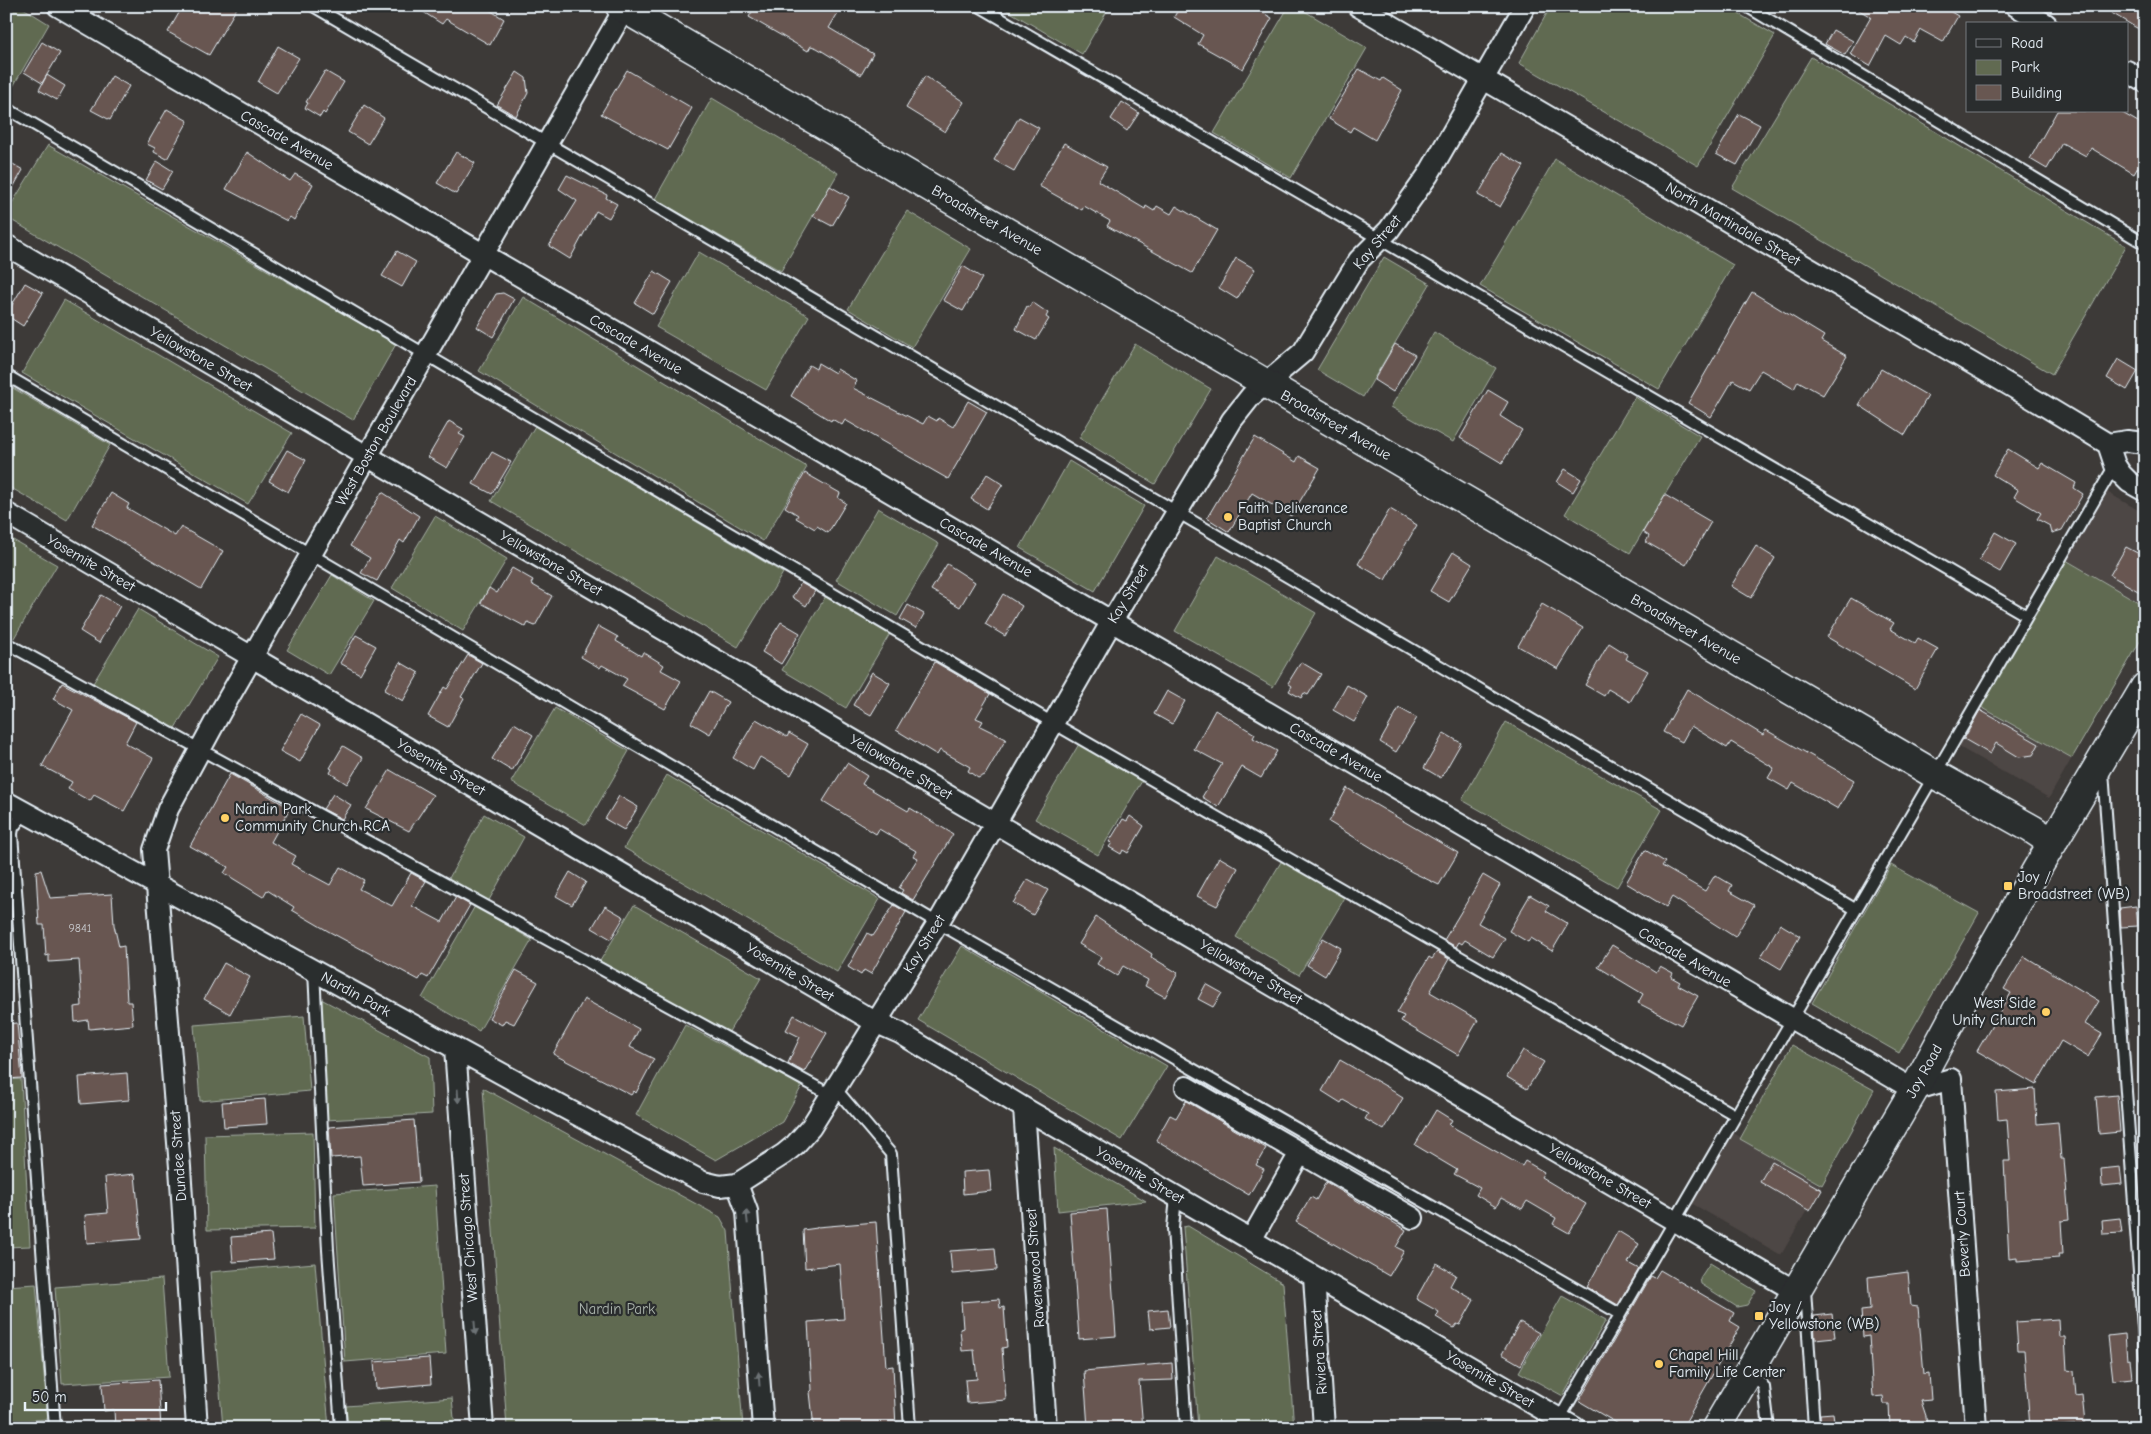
<svg xmlns="http://www.w3.org/2000/svg" width="2151" height="1434" font-family="'Comic Neue',sans-serif">
<rect width="100%" height="100%" fill="#3d3a38"/>
<filter id="ink" filterUnits="userSpaceOnUse"><feTurbulence type="fractalNoise" baseFrequency=".02" numOctaves="2"/><feDisplacementMap in="SourceGraphic" scale="10" xChannelSelector="R" yChannelSelector="G"/><feConvolveMatrix kernelMatrix="1 2 1 2 8 2 1 2 1" color-interpolation-filters="sRGB"/></filter>
<g filter="url(#ink)">
<path fill="#4d4644" d="M2107,492L2145,514V606L2067,560Z
M1981,707L2072,758L2049,798L1959,747Z
M1732,1132L1821,1186L1781,1255L1691,1203Z"/>
<path fill="#616a51" stroke="#a4aea4" d="M6,6H20L49,24L7,97Z
M1006,6H1110L1082,54L1005,9Z
M1289,6H1296L1367,48L1291,178L1214,133Z
M1551,6H1725L1775,35L1698,166L1519,63Z
M1811,57L2126,246L2052,374L1732,188Z
M712,98L838,173L781,271L655,199Z
M48,145L396,344L353,420L6,217V213Z
M1555,159L1733,265L1659,389L1480,286Z
M907,211L971,249L912,347L848,309Z
M699,252L809,316L766,390L656,327Z
M1384,257L1430,284L1363,397L1317,370Z
M523,297L807,467L763,541L479,371Z
M64,300L292,433L248,504L22,373Z
M1434,332L1496,368L1453,442L1391,407Z
M1135,344L1211,389L1155,484L1079,438Z
M6,384L110,445L67,520L6,485Z
M1635,397L1700,436L1630,553L1565,514Z
M535,426L783,573L738,647L491,501Z
M1069,461L1144,506L1095,591L1020,548Z
M878,508L939,544L897,616L836,580Z
M435,516L507,559L463,631L392,588Z
M6,536L57,565L14,638L6,633Z
M1218,556L1316,613L1273,687L1175,631Z
M2066,560L2145,606V633L2072,758L1981,707Z
M332,575L374,601L329,675L287,650Z
M827,594L891,632L846,708L782,670Z
M138,609L218,657L172,733L92,685Z
M555,708L629,751L586,825L511,782Z
M1506,722L1662,810L1617,887L1462,800Z
M1079,744L1142,781L1098,855L1035,819Z
M667,775L880,899L837,972L624,848Z
M484,814L524,837L488,902L448,880Z
M1287,852L1350,889L1299,975L1236,937Z
M1891,865L1979,913L1899,1053L1812,1003Z
M634,905L761,978L727,1035L600,961Z
M475,906L532,940L479,1031L422,998Z
M962,946L1167,1066L1122,1140L918,1020Z
M321,999L430,1057L432,1114L326,1120Z
M304,1016L310,1091L200,1101L194,1025Z
M685,1025L802,1086L782,1122L716,1160L636,1115Z
M1792,1045L1874,1090L1822,1185L1740,1139Z
M21,1079L30,1246L6,1247V1080Z
M483,1088L720,1217L728,1231L743,1428H507Z
M313,1132L315,1228L207,1230L205,1135Z
M1054,1148L1146,1201L1058,1211Z
M435,1186L446,1354L345,1362L334,1193Z
M1188,1226L1283,1283L1294,1428H1198L1183,1227Z
M315,1263L329,1428H223L210,1272Z
M1710,1263L1756,1291L1747,1305L1737,1307L1701,1284L1700,1278Z
M162,1279L169,1377L62,1384L55,1287Z
M36,1284L48,1419L6,1422V1286Z
M1562,1296L1606,1320L1563,1396L1519,1372Z
M452,1398L455,1428H348L346,1406Z"/>
<path fill="#685751" stroke="#e8f1f8" d="M183,6H238L209,55L168,32Z
M414,6H483L504,19L490,45L446,19L442,24Z
M755,6H842L829,28L873,54L861,75L817,48L811,46L808,51L749,17Z
M1180,6H1251L1272,18L1243,69L1198,44L1203,35L1174,17Z
M1852,6H1941L1958,16L1943,42L1921,30L1914,42L1906,37L1901,45L1886,36L1870,66L1850,54L1871,17Z
M2100,6H2145V32L2135,27Z
M1833,30L1853,41L1845,55L1825,44Z
M42,42L60,53L42,83L24,72Z
M278,46L299,58L277,93L258,82Z
M1359,69L1381,81L1383,78L1402,90L1375,140L1353,127L1350,132L1329,119Z
M627,70L692,108L668,150L601,114Z
M325,71L344,82L325,114L323,112L320,117L305,108L308,103L306,102Z
M517,72L526,78L528,93L516,116L497,105Z
M47,75L65,86L57,100L39,90Z
M112,76L129,86L110,120L91,110Z
M925,76L964,102L945,132L906,108Z
M1122,102L1139,113L1127,131L1111,119Z
M364,105L384,118L368,144L348,132Z
M167,109L188,121L167,159L154,152L155,148L147,144Z
M2057,111H2119L2145,126V170L2138,167L2134,174L2091,148L2086,156L2062,143L2047,169L2030,159Z
M1739,114L1760,125L1737,165L1716,154Z
M1019,117L1039,128L1014,171L994,160Z
M1064,143L1107,167L1098,181L1145,209L1146,206L1154,211L1157,206L1171,214L1176,206L1217,230L1192,273L1107,226L1110,221L1084,206L1082,210L1039,186Z
M247,152L290,181L295,174L313,184L294,220L290,217L287,221L226,189Z
M456,152L475,163L456,194L437,183Z
M1502,153L1524,166L1500,207L1478,195Z
M6,160L23,170L6,200Z
M157,161L173,171L162,189L146,180Z
M567,175L607,195L606,198L617,204L609,218L596,211L570,259L549,246L577,201L559,189Z
M830,186L849,197L832,226L813,216Z
M397,251L416,262L402,287L382,276Z
M1236,258L1255,269L1237,299L1219,288Z
M963,266L982,278L963,311L943,300Z
M654,271L672,282L653,314L635,303Z
M25,283L43,293L23,326L6,315Z
M1752,292L1824,336L1821,341L1847,356L1823,395L1798,381L1794,389L1761,370L1749,389L1733,380L1711,417L1688,403Z
M503,293L514,299L493,337L477,327L496,294Z
M1032,302L1048,313L1046,317L1049,319L1036,340L1016,329L1027,306L1029,307Z
M1395,344L1415,355L1393,392L1374,380Z
M2118,359L2138,371L2127,390L2107,378Z
M818,363L835,373L837,369L857,381L853,388L923,424L928,416L937,421L938,418L953,427L968,401L987,412L948,479L845,420L842,425L832,419L831,421L791,396L809,365L816,369Z
M1881,369L1928,396L1905,435L1859,405Z
M1488,390L1508,402L1500,416L1522,430L1502,463L1460,438Z
M449,421L463,429L459,434L465,437L447,468L428,457Z
M1255,437L1296,462L1299,456L1320,468L1291,516L1252,493L1229,532L1207,518Z
M2008,449L2039,468L2042,463L2076,483L2074,488L2083,494L2062,530L2052,533L2050,526L2037,519L2041,513L2014,497L2018,490L1993,475Z
M287,450L306,460L288,492L269,481Z
M492,452L511,462L492,494L473,484Z
M1565,469L1581,479L1573,492L1557,482Z
M805,473L840,493L838,498L846,503L828,533L817,526L815,529L796,518L798,515L785,507Z
M987,474L1003,484L987,509L971,499Z
M382,492L419,516L404,543L400,540L377,581L361,573L370,558L350,546Z
M111,493L129,504L127,508L175,536L181,527L223,551L201,589L92,525Z
M1665,495L1711,522L1686,565L1646,542L1649,536L1643,532Z
M1390,509L1417,525L1385,580L1358,564Z
M1995,532L2016,544L2000,572L1979,560Z
M1756,546L1775,558L1751,598L1731,586Z
M2126,547L2145,557V595L2110,575Z
M1453,552L1472,564L1449,602L1430,591Z
M947,564L975,582L960,607L931,590Z
M512,568L533,580L531,584L552,596L535,626L528,623L526,627L481,603L489,588L497,593Z
M801,583L815,591L806,606L792,597Z
M1003,594L1022,606L1005,636L985,624Z
M101,595L120,606L99,643L80,631Z
M1851,598L1894,623L1890,629L1915,643L1918,638L1938,649L1915,689L1827,637Z
M1542,604L1583,628L1558,669L1518,646Z
M908,605L924,614L916,628L900,619Z
M781,622L800,633L781,664L762,652Z
M598,626L618,637L616,641L641,656L643,652L664,665L661,670L681,681L665,709L622,686L627,679L602,665L600,668L581,657Z
M356,635L376,646L360,674L340,663Z
M1609,643L1628,655L1626,659L1648,671L1630,702L1608,689L1604,696L1585,685Z
M468,655L482,663L461,697L464,698L448,727L428,716L444,687L447,689Z
M400,662L419,673L403,701L384,690Z
M935,662L990,694L976,718L983,721L980,726L1006,739L985,775L978,778L968,771L970,767L940,750L937,755L896,730Z
M1301,662L1321,674L1308,695L1304,693L1301,698L1289,691L1292,686L1288,683Z
M872,672L890,683L871,715L853,705Z
M62,683L136,722L125,743L153,758L124,811L94,795L90,801L68,789L72,782L42,766L73,710L53,699Z
M1347,685L1368,697L1354,722L1333,710Z
M1687,689L1763,735L1766,730L1854,780L1838,809L1793,783L1789,790L1768,778L1774,768L1731,742L1727,748L1691,726L1682,742L1663,732Z
M709,691L728,702L710,734L691,723Z
M1167,691L1185,701L1172,724L1154,714Z
M1399,708L1417,718L1396,752L1380,742Z
M1215,710L1255,734L1253,738L1277,751L1261,778L1242,767L1218,807L1202,797L1222,764L1194,749Z
M1980,710L2039,744L2033,755L2019,757L1996,743L1990,754L1964,739Z
M301,714L320,725L300,762L280,751Z
M756,719L787,737L789,733L808,744L791,775L760,757L753,770L733,758Z
M514,723L533,735L512,771L492,759Z
M1444,733L1461,743L1441,778L1424,768Z
M343,746L363,758L347,784L330,773L332,769L330,768Z
M847,763L867,776L862,784L908,811L910,808L953,834L913,900L901,893L903,890L899,888L918,858L913,856L916,851L879,829L876,834L823,801Z
M390,770L433,795L409,831L366,809Z
M230,774L290,808L271,842L296,856L291,864L330,885L340,867L364,880L359,889L392,906L411,873L426,881L412,906L442,922L456,897L470,905L428,978L422,975L419,980L328,931L292,910L294,907L267,890L263,897L224,873L228,867L190,846Z
M1347,788L1458,853L1439,885L1412,872L1329,822Z
M333,794L351,805L342,819L323,809Z
M619,796L638,807L624,830L605,819Z
M1130,816L1144,826L1128,853L1123,850L1121,854L1109,847L1112,843L1109,842L1123,819L1127,821Z
M1645,850L1665,862L1662,866L1705,891L1715,875L1732,885L1729,891L1754,905L1735,937L1672,897L1666,907L1626,883Z
M1219,857L1238,868L1217,906L1197,896Z
M41,870L50,898L112,894L114,925L119,947L124,946L127,1002H131L133,1025L89,1029L88,1020L75,1022L74,1007L82,1006L79,960L49,962V955L46,956L44,925H39L36,871Z
M570,872L586,882L572,905L556,896Z
M1483,875L1500,885L1478,923L1505,938L1493,957L1465,940L1462,944L1459,942L1456,947L1444,940Z
M1028,879L1048,890L1033,915L1013,903Z
M1530,895L1549,906L1546,911L1568,924L1552,951L1531,938L1528,942L1509,931Z
M894,905L906,912L871,974L864,970L861,975L848,967L867,933L873,936Z
M605,906L624,917L611,939L592,928Z
M2136,906L2138,926L2121,927L2120,908Z
M1096,917L1152,954L1151,957L1178,973L1165,997L1145,986L1148,980L1123,966L1117,976L1097,964L1101,957L1079,944Z
M1780,924L1800,936L1781,969L1761,957Z
M1323,938L1341,948L1325,976L1307,965Z
M1612,945L1656,972L1660,966L1673,973L1671,977L1680,982L1678,985L1698,996L1681,1025L1638,1003L1643,994L1598,967Z
M1437,952L1449,959L1430,992L1478,1020L1458,1055L1401,1021L1404,1016L1397,1013L1429,957L1432,959Z
M2024,956L2099,1001L2085,1024L2102,1034L2088,1057L2061,1041L2036,1085L1977,1051L2011,993L2004,989Z
M224,963L250,977L230,1014L204,999Z
M516,970L538,982L514,1024L505,1020L502,1025L489,1018Z
M1206,984L1222,993L1213,1007L1198,999Z
M584,999L639,1029L630,1047L654,1059L636,1093L634,1091L631,1095L553,1054Z
M794,1015L827,1033L804,1072L788,1063L800,1037L786,1030Z
M17,1023L22,1078L6,1079V1024Z
M1523,1050L1544,1062L1527,1089L1507,1077Z
M1340,1060L1396,1092L1395,1093L1403,1098L1384,1130L1365,1119L1368,1114L1343,1100L1341,1103L1322,1091Z
M127,1073L129,1100L81,1104L79,1077Z
M2035,1089L2037,1124L2058,1122L2061,1159H2064L2069,1220L2061,1221L2063,1254H2058L2059,1258L2017,1261V1258L2009,1259L2004,1161H2010L2007,1119L1998,1120L1996,1092Z
M2117,1095L2120,1132L2099,1134L2096,1097Z
M265,1099L267,1124L224,1127L222,1102Z
M1186,1101L1266,1148L1256,1165L1264,1169L1249,1195L1156,1140L1170,1115L1176,1118Z
M1436,1110L1452,1120L1449,1125L1522,1166L1525,1161L1544,1172L1541,1177L1586,1204L1569,1233L1553,1224L1556,1218L1527,1201L1522,1209L1501,1198L1496,1207L1476,1195L1480,1188L1454,1174L1457,1170L1415,1145Z
M414,1120L419,1182L363,1186L360,1156L331,1158L329,1127Z
M1772,1161L1822,1190L1810,1211L1760,1182Z
M2120,1167L2122,1184L2102,1186L2101,1169Z
M989,1170L991,1191L963,1194L962,1172Z
M135,1174L141,1239L87,1243L85,1215L108,1213L105,1177Z
M1326,1182L1406,1230L1396,1247L1404,1251L1389,1276L1296,1222L1311,1197L1316,1200Z
M1107,1209L1116,1336L1079,1339L1070,1212Z
M2120,1218L2122,1233L2103,1234L2102,1220Z
M876,1222L886,1367L893,1366L896,1428H814L810,1392L812,1390L808,1322L844,1319L840,1264L805,1268L803,1230L817,1228V1227Z
M1618,1231L1639,1244L1628,1263L1639,1269L1618,1305L1587,1287Z
M271,1234L274,1259L233,1262L231,1237Z
M995,1248L997,1270L952,1274L950,1251Z
M1436,1263L1456,1275L1450,1286L1474,1300L1460,1325L1457,1324L1454,1328L1436,1317L1439,1312L1416,1299Z
M1660,1270L1734,1313L1730,1321L1740,1327L1682,1428H1625L1579,1401L1651,1276L1655,1278Z
M1908,1272L1911,1306L1918,1307L1924,1374L1929,1373L1931,1400L1921,1401L1926,1416L1927,1428H1890L1889,1404H1884L1883,1396L1873,1397L1869,1336L1863,1337L1861,1311L1870,1310L1868,1277Z
M999,1299L1000,1308L1004,1307L1007,1347L1002,1348L1006,1400L967,1403L965,1380L977,1379L974,1350L962,1351L960,1329L963,1328L961,1302Z
M1168,1309L1170,1327L1150,1329L1148,1311Z
M1832,1314L1835,1337L1815,1339L1814,1316Z
M2058,1319L2059,1337H2065L2067,1370L2074,1371L2076,1396L2082,1395L2085,1424L2030,1428L2024,1350H2018L2016,1322Z
M1520,1322L1539,1333L1521,1365L1502,1354Z
M2125,1334L2127,1360L2130,1359L2132,1378L2113,1380L2108,1336Z
M429,1358L431,1384L376,1389L374,1362Z
M1172,1363L1173,1380L1139,1381L1143,1428H1088L1084,1371Z
M158,1380L161,1428H115L114,1410L104,1411L102,1384Z
M1833,1413L1835,1428H1821L1820,1414Z"/>
<g fill="none" stroke-linecap="round" stroke-linejoin="round">
<g stroke="#e8f1f8" stroke-width="14">
<path id="lane" d="M313,6L1855,909
M979,6L2027,616
M1746,6L2145,244
M6,108L1053,723L1735,1115
M6,375L938,923L1620,1314
M6,643L831,1095
M2103,771L2145,1356
M25,812L13,828L12,834L55,1428
M314,971L328,1250L341,1428
M835,1088L891,1154L910,1428
M1176,1197L1173,1228L1186,1428
M1805,1289L1814,1428
M1751,1371L1764,1387L1769,1428
M1554,1428L2115,465"/>
</g>
<g stroke="#e8f1f8" stroke-width="24">
<path id="street" d="M58,6L1914,1090L1951,1079L1976,1428
M1358,6L2030,397L2108,444L2115,465L2121,474L2129,482L2145,491
M2016,6L2046,24
M2127,71L2145,82
M6,245L1795,1291
M2108,444L2127,441L2145,443
M6,513L875,1022L900,1033L1024,1108L1575,1428
M6,802L557,1104L703,1182L720,1186L737,1184L784,1154L795,1145L811,1127L938,923L1112,621L1232,420L1251,396L1303,352L1359,260L1389,230L1428,175L1525,6
M455,1048L483,1428
M1186,1087L1413,1218
M1024,1108L1046,1428
M737,1184L747,1211L763,1428
M1251,1240L1300,1153
M1314,1277L1324,1428
M197,1428L180,1167L154,850L168,809L221,711L626,6"/>
</g>
<g stroke="#e8f1f8" stroke-width="31">
<path id="secondary" d="M620,6L1934,774L2032,829L2053,843
M1716,1428L1914,1090L1957,1010L2037,869L2145,687"/>
</g>
<use href="#lane" stroke="#2a2d2e" stroke-width="10"/>
<use href="#street" stroke="#2a2d2e" stroke-width="20"/>
<use href="#secondary" stroke="#2a2d2e" stroke-width="28"/>
</g>
<defs><path id="oneway-solid" d="M-6-.8H1V-3.2L6.5 0L1 3.2V.8H-6Z" transform="scale(1.25)"/></defs>
<g fill="#6c7275">
<use href="#oneway-solid" transform="translate(458 1096) rotate(86)"/>
<use href="#oneway-solid" transform="translate(747 1217) rotate(-96)"/>
<use href="#oneway-solid" transform="translate(475 1328) rotate(85)"/>
<use href="#oneway-solid" transform="translate(759 1379) rotate(-94)"/>
</g>
</g>
<g fill="#ffd166" stroke="#2a2d2e" stroke-width="2">
<circle cx="1228" cy="517" r="5"/>
<circle cx="225" cy="818" r="5"/>
<rect x="2003" y="881" width="10" height="10" rx="2.5"/>
<circle cx="2046" cy="1012" r="5"/>
<rect x="1754" y="1311" width="10" height="10" rx="2.5"/>
<circle cx="1659" cy="1364" r="5"/>
</g>
<g text-anchor="middle" stroke-width="4.5" stroke-linejoin="round" paint-order="stroke">
<g font-size="12" fill="#c8cace">
<text x="80" y="932">9841</text>
</g>
<g font-size="15" fill="#e8f1f8" stroke="#2a2d2e">
<text transform="translate(287 140) rotate(30)" y="5">Cascade Avenue</text>
<text transform="translate(987 220) rotate(30)" y="5">Broadstreet Avenue</text>
<text transform="translate(1733 224) rotate(30)" y="5">North Martindale Street</text>
<text transform="translate(1377 242) rotate(-50)" y="5">Kay Street</text>
<text transform="translate(636 344) rotate(30)" y="5">Cascade Avenue</text>
<text transform="translate(201 359) rotate(30)" y="5">Yellowstone Street</text>
<text transform="translate(1336 425) rotate(30)" y="5">Broadstreet Avenue</text>
<text transform="translate(376 441) rotate(-60)" y="5">West Boston Boulevard</text>
<text transform="translate(986 547) rotate(30)" y="5">Cascade Avenue</text>
<text transform="translate(91 563) rotate(30)" y="5">Yosemite Street</text>
<text transform="translate(551 563) rotate(30)" y="5">Yellowstone Street</text>
<text transform="translate(1128 594) rotate(-59)" y="5">Kay Street</text>
<text transform="translate(1686 629) rotate(30)" y="5">Broadstreet Avenue</text>
<text transform="translate(1336 752) rotate(30)" y="5">Cascade Avenue</text>
<text transform="translate(441 767) rotate(30)" y="5">Yosemite Street</text>
<text transform="translate(901 767) rotate(30)" y="5">Yellowstone Street</text>
<text transform="translate(924 944) rotate(-58)" y="5">Kay Street</text>
<text transform="translate(1685 957) rotate(30)" y="5">Cascade Avenue</text>
<text transform="translate(790 972) rotate(31)" y="5">Yosemite Street</text>
<text transform="translate(1251 972) rotate(30)" y="5">Yellowstone Street</text>
<text transform="translate(356 994) rotate(29)" y="5">Nardin Park</text>
<text transform="translate(1924 1071) rotate(-61)" y="5">Joy Road</text>
<text transform="translate(178 1156) rotate(-94)" y="5">Dundee Street</text>
<text transform="translate(1140 1175) rotate(30)" y="5">Yosemite Street</text>
<text transform="translate(1600 1176) rotate(30)" y="5">Yellowstone Street</text>
<text transform="translate(1962 1234) rotate(-94)" y="5">Beverly Court</text>
<text transform="translate(468 1238) rotate(-94)" y="5">West Chicago Street</text>
<text transform="translate(1035 1268) rotate(-94)" y="5">Ravenswood Street</text>
<text transform="translate(1319 1352) rotate(-94)" y="5">Riviera Street</text>
<text transform="translate(1490 1379) rotate(30)" y="5">Yosemite Street</text>
</g>
<g font-size="15" fill="#e8f1f8" stroke="#2a2d2e" text-anchor="start">
<text x="1238" y="513">Faith Deliverance<tspan x="1238" dy="17">Baptist Church</tspan></text>
<text x="235" y="814">Nardin Park<tspan x="235" dy="17">Community Church RCA</tspan></text>
<text x="2018" y="882">Joy /<tspan x="2018" dy="17">Broadstreet (WB)</tspan></text>
<text x="2036" y="1008" text-anchor="end">West Side<tspan x="2036" dy="17">Unity Church</tspan></text>
<text x="1769" y="1312">Joy /<tspan x="1769" dy="17">Yellowstone (WB)</tspan></text>
<text x="1669" y="1360">Chapel Hill<tspan x="1669" dy="17">Family Life Center</tspan></text>
</g>
<g font-size="15" fill="#abb4ad" stroke="#2a2d2e">
<text x="617" y="1314">Nardin Park</text>
</g>
</g>
<rect width="2151" height="1434" fill="none" stroke="#2a2d2e" stroke-width="25"/>
<rect x="12" y="12" width="2126" height="1409" fill="none" stroke="#e8f1f8" stroke-width="2" filter="url(#ink)"/>
<rect x="1966" y="22" width="162" height="90" fill="#2a2d2e" stroke="#767b7f"/>
<rect x="1976" y="39" width="25" height="8" fill="#2a2d2e" stroke="#767b7f"/>
<text x="2011" y="48" font-size="15" fill="#e8f1f8">Road</text>
<rect x="1976" y="60" width="25" height="15" fill="#616a51" stroke="#767b7f"/>
<text x="2011" y="72" font-size="15" fill="#e8f1f8">Park</text>
<rect x="1976" y="85" width="25" height="15" fill="#685751" stroke="#767b7f"/>
<text x="2011" y="98" font-size="15" fill="#e8f1f8">Building</text>
<path d="M25 1402v8h141v-8" fill="none" stroke="#e8f1f8" stroke-width="2.5"/>
<text x="32" y="1402" font-size="15" fill="#e8f1f8" stroke="#2a2d2e" stroke-width="4" paint-order="stroke">50 m</text>
</svg>
